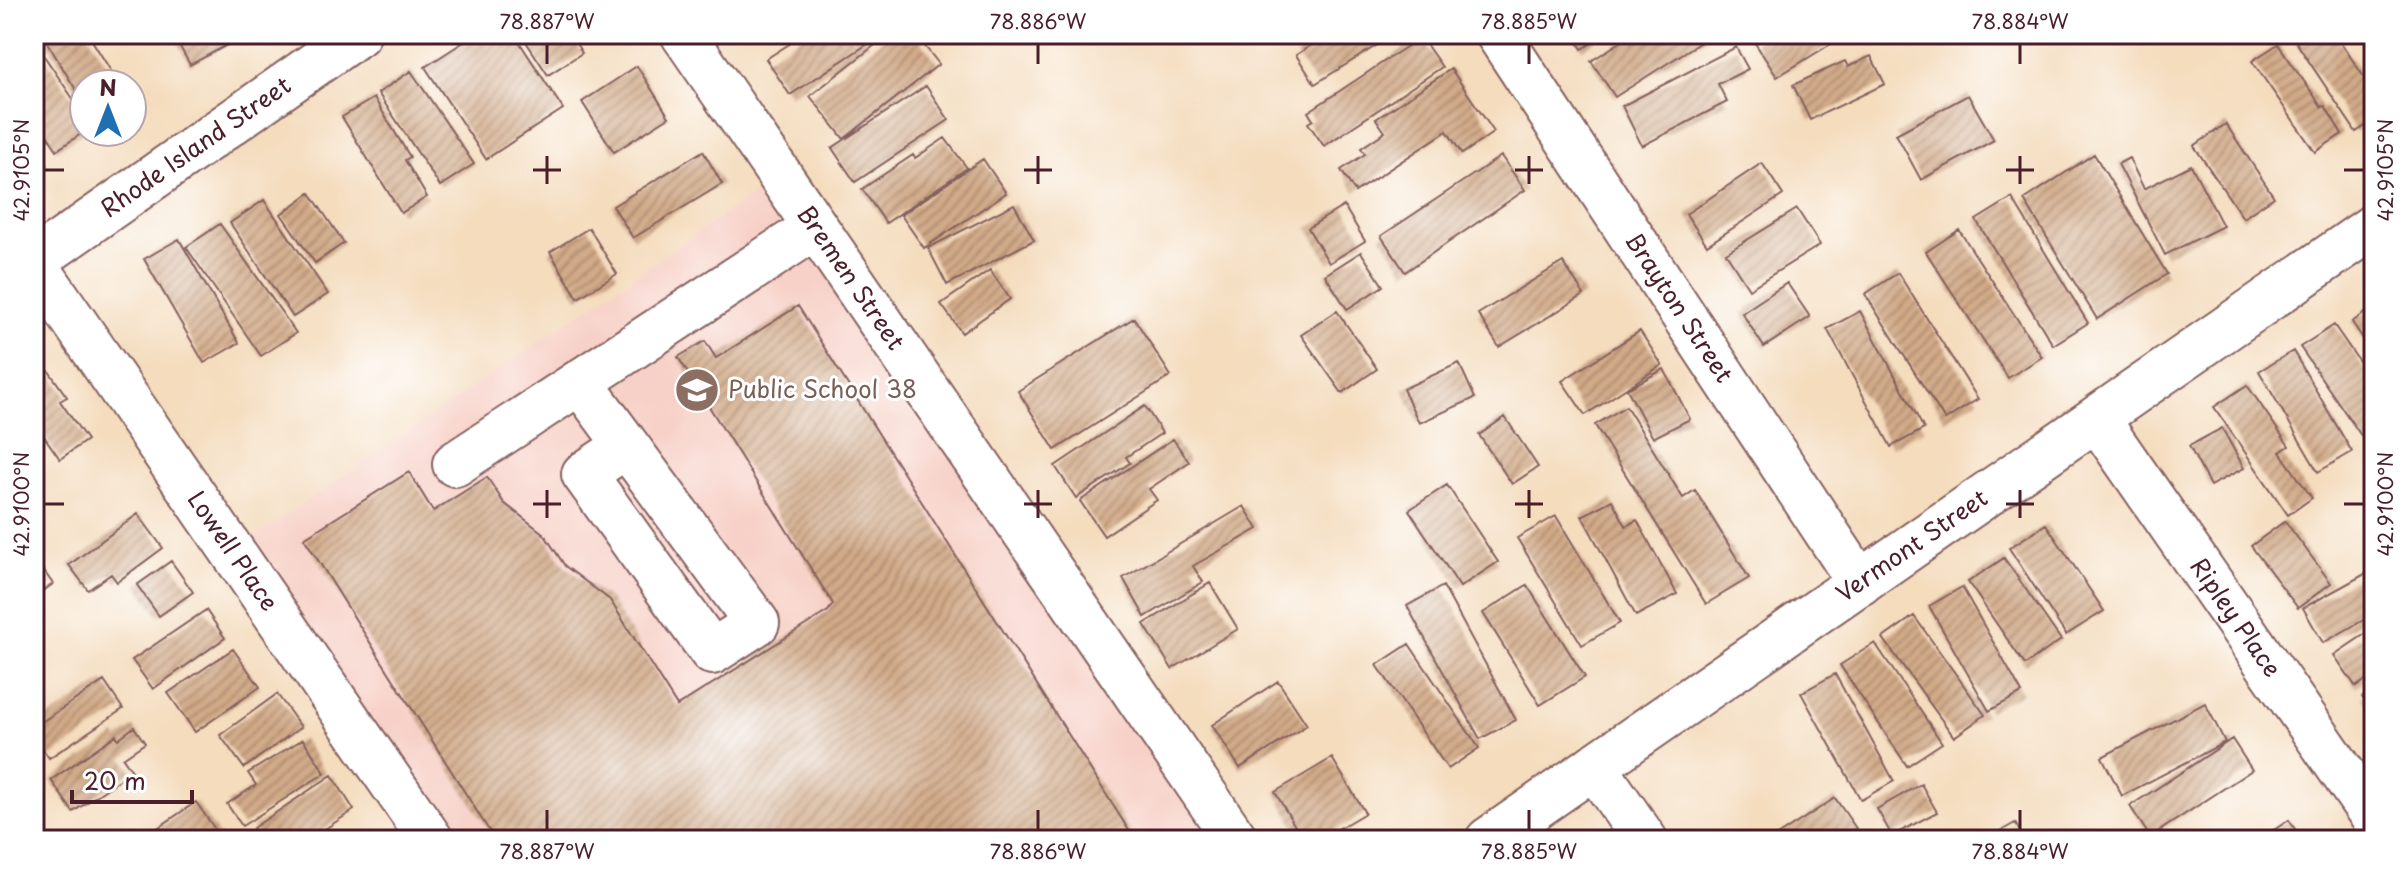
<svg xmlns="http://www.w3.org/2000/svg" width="2408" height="874" font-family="'Playpen Sans',sans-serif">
<defs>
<pattern id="building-hatch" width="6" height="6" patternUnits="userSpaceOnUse" patternTransform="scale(2)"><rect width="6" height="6" fill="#d1aa88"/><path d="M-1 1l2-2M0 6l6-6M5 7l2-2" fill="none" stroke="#ac8a6f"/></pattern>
</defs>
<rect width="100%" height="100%" fill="#fff"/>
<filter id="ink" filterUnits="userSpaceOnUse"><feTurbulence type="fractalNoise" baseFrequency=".0125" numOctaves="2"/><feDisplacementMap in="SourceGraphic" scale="16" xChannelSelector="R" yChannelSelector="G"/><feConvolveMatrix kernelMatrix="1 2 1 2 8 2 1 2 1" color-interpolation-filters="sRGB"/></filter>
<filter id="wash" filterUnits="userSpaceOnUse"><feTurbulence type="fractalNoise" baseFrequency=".006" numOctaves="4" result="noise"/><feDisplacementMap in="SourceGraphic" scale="32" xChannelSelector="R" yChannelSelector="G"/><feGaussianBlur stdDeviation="1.8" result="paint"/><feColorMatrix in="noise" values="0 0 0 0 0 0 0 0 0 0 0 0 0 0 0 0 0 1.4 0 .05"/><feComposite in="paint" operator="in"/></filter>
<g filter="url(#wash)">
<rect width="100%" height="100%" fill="#f4dcbd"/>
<path fill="#f7d1c7" d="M780,176L1236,840H431L233,552Z"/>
<g id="blocks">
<path fill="url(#building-hatch)" d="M42,34H88L119,84H84V103Z
M173,34H224L229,44L190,65Z
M476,34H514L563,109L486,159L425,67Z
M521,34H570L582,53L548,75Z
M805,34H863L869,43L790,95L766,59Z
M889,34H915L939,64L844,139L810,96Z
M1329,34H1395L1315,84L1296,55Z
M1573,34H1606L1582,49Z
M1633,34H1713L1615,97L1591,61Z
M1769,34H1847L1777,77L1755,43Z
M2308,34H2335L2374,92V120L2356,132L2296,42Z
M1421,37L1442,67L1324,146L1308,123L1313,120L1308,112Z
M34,41L84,115V132L57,150L34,115Z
M2278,44L2322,107L2325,106L2342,134L2315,152L2252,61Z
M1736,47L1748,69L1718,84L1727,102L1642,146L1622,106Z
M1871,56L1885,84L1810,120L1793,85L1845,61L1848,67Z
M637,66L669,117L614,152L582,102Z
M1451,69L1494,132L1462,154L1447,131L1355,192L1341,170L1365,154L1361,148L1385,132L1376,119Z
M411,71L474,164L440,186L378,93Z
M926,86L949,120L855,182L832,148Z
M1968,95L1994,140L1921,180L1896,134Z
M374,98L410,157L405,160L427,197L401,213L342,117Z
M2226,124L2274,197L2243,218L2194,146Z
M945,138L967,168L886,223L862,189L913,155L915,158Z
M34,145L47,165L34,173Z
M703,151L722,184L633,238L613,206Z
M2094,154L2167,274L2097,319L2024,200Z
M1501,156L1525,190L1405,272L1381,236Z
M2129,158L2144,189L2191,165L2223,226L2165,255L2118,164Z
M983,159L1006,193L924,248L901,215Z
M1762,163L1783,195L1707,245L1686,214Z
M310,193L344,243L315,263L281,214Z
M2012,198L2088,323L2053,345L1976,220Z
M264,200L328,294L293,317L230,223Z
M1014,204L1034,240L947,285L928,248Z
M1344,206L1365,241L1329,263L1308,228Z
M1797,209L1820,245L1749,289L1726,253Z
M220,224L296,333L261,356L186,247Z
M589,228L617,274L578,298L550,252Z
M1959,230L2042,357L2008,378L1926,252Z
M179,239L239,343L204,363L144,259Z
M1361,252L1383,286L1347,309L1325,275Z
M1563,262L1584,295L1499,347L1478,314Z
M990,270L1010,299L962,333L941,304Z
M1898,273L1978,399L1945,420L1865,294Z
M1787,283L1810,317L1764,347L1742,313Z
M798,306L1135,840H699L696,836L694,840H660L647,830L639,840H495L304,538L409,472L433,511L487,477L504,503L544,534L565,566L610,600L677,706L828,611L833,604L678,357L705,341L716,358Z
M2374,307V355L2352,322Z
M1337,311L1377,369L1342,393L1301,335Z
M1860,311L1924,429L1891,447L1827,329Z
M1134,318L1171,376L1055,450L1018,391Z
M2334,325L2374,383V448L2371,450L2300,347Z
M1640,331L1662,365L1585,415L1562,381Z
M34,350L67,397L60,401L87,440L60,459L34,422Z
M2293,351L2352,452L2318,472L2259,371Z
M1459,363L1475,398L1419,423L1403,389Z
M1664,369L1690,419L1653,438L1627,389Z
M2247,385L2289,446L2280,452L2312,498L2288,515L2214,407Z
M1145,406L1162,433L1126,457L1130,463L1076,498L1055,466Z
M1626,406L1683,498L1695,490L1749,578L1706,604L1595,425Z
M1505,417L1538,467L1512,484L1479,435Z
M2222,428L2244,468L2210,486L2189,446Z
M1173,439L1189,462L1149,489L1157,500L1104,536L1080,501Z
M1447,485L1498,562L1460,587L1409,510Z
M1612,500L1626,526L1637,520L1677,594L1636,616L1582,516Z
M1244,506L1258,529L1193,566L1203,582L1145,617L1123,578Z
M138,514L163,548L117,582L111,574L88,590L69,565Z
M1556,516L1620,623L1582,645L1517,538Z
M2285,521L2331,583L2298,608L2251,546Z
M2046,524L2104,611L2066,635L2009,548Z
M34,557L53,584L34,597Z
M2004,558L2061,640L2025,665L1968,582Z
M171,561L193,592L159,616L137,585Z
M2374,569V614L2323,643L2303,608Z
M1210,583L1238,629L1172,669L1144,624Z
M1527,585L1585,677L1540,705L1483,613Z
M1443,586L1516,720L1480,739L1407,606Z
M1962,587L2022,693L1989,711L1929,606Z
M206,610L225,638L153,689L132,660Z
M1914,616L1985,715L1954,737L1883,638Z
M2374,628V674L2356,687L2334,655Z
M1875,643L1942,743L1907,766L1840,665Z
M1409,644L1479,748L1448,769L1377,665Z
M233,649L260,687L195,732L168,693Z
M1835,674L1894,781L1861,800L1801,693Z
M104,681L123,709L49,758L34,736V727Z
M1278,681L1307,725L1240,768L1212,725Z
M2374,689V715L2362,697Z
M277,694L301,727L244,768L220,735Z
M2205,703L2225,742L2122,796L2102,757Z
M134,727L145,743L123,758L132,771L73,812L51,780L116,735L118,739Z
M303,739L325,773L242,826L227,804L256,785L248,773Z
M2232,739L2252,770L2150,837L2130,806Z
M1332,758L1365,813L1319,840H1303L1275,792Z
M332,775L354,810L308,840H261L253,828Z
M1921,784L1937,812L1892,836L1877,809Z
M1835,798L1864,840H1771Z
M196,802L221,838L140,840Z
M2289,820L2302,840H2259Z
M2015,823L2025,840H1985Z"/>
</g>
</g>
<g filter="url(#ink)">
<use href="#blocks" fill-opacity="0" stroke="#86615e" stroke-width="2"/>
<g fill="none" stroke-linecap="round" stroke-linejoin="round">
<g stroke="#86615e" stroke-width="48">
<g id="minor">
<path id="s1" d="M683,34L1236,840"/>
<path id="s2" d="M1498,34L1860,583"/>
<path id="s3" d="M34,261L358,34"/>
<path id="s4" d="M34,263L431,840"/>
<path d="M580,382L757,623L712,652L584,474L626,446"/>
<path id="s5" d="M2097,419L2374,818"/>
<path d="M455,464L814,228"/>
<path d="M1594,766L1645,840"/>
<path id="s6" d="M1488,840L2374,226"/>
</g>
</g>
<use href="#minor" stroke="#fff" stroke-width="44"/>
</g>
</g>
<path fill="none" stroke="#4a1f2b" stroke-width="3" d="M547,44V64M1038,44V64M1529,44V64M2020,44V64M547,156V184M1038,156V184M1529,156V184M2020,156V184M44,170H64M533,170H561M1024,170H1052M1515,170H1543M2006,170H2034M2344,170H2364M547,490V518M1038,490V518M1529,490V518M2020,490V518M44,504H64M533,504H561M1024,504H1052M1515,504H1543M2006,504H2034M2344,504H2364M547,810V830M1038,810V830M1529,810V830M2020,810V830"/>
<defs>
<g id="school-disc" transform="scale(2.3)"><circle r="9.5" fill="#8d6e63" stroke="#fff"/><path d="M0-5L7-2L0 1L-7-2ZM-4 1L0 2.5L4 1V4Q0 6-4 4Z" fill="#fff"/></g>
</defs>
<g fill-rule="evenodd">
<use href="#school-disc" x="697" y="390"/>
</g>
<g text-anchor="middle" stroke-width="6" stroke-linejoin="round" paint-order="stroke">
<g font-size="24" fill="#4a1f2b" stroke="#fff">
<text dy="8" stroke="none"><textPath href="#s3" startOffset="198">Rhode Island Street</textPath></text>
<text dy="8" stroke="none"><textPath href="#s1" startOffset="296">Bremen Street</textPath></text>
<text dy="8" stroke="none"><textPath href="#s2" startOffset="328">Brayton Street</textPath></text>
<text dy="8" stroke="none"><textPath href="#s6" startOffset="516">Vermont Street</textPath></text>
<text dy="8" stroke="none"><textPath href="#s4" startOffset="350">Lowell Place</textPath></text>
<text dy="8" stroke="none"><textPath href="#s5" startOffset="242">Ripley Place</textPath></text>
</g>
<g font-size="24" fill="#785e54" stroke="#fff" text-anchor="start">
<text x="728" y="398">Public School 38</text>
</g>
</g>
<rect width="2408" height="874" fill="none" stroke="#fff" stroke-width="88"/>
<g transform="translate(108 108)"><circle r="38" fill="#ffffff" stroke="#b7a5aa" stroke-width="2"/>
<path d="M0-6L14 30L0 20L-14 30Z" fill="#1f6fb2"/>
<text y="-12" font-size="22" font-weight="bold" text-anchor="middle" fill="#4a1f2b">N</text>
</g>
<path d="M72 790v12h120v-12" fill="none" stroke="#4a1f2b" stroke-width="4"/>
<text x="84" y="790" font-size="24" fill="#4a1f2b" stroke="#ffffff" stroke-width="6" paint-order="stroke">20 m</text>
<rect x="44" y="44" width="2320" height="786" fill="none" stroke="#4a1f2b" stroke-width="3"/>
<g font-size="20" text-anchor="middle" fill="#4a1f2b">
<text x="547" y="29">78.887°W</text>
<text x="1038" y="29">78.886°W</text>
<text x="1529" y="29">78.885°W</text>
<text x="2020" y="29">78.884°W</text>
<text transform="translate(22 170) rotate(-90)" y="7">42.9105°N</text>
<text transform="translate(2386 170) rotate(-90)" y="7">42.9105°N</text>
<text transform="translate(22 504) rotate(-90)" y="7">42.9100°N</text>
<text transform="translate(2386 504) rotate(-90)" y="7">42.9100°N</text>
<text x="547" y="859">78.887°W</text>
<text x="1038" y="859">78.886°W</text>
<text x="1529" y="859">78.885°W</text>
<text x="2020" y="859">78.884°W</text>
</g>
</svg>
